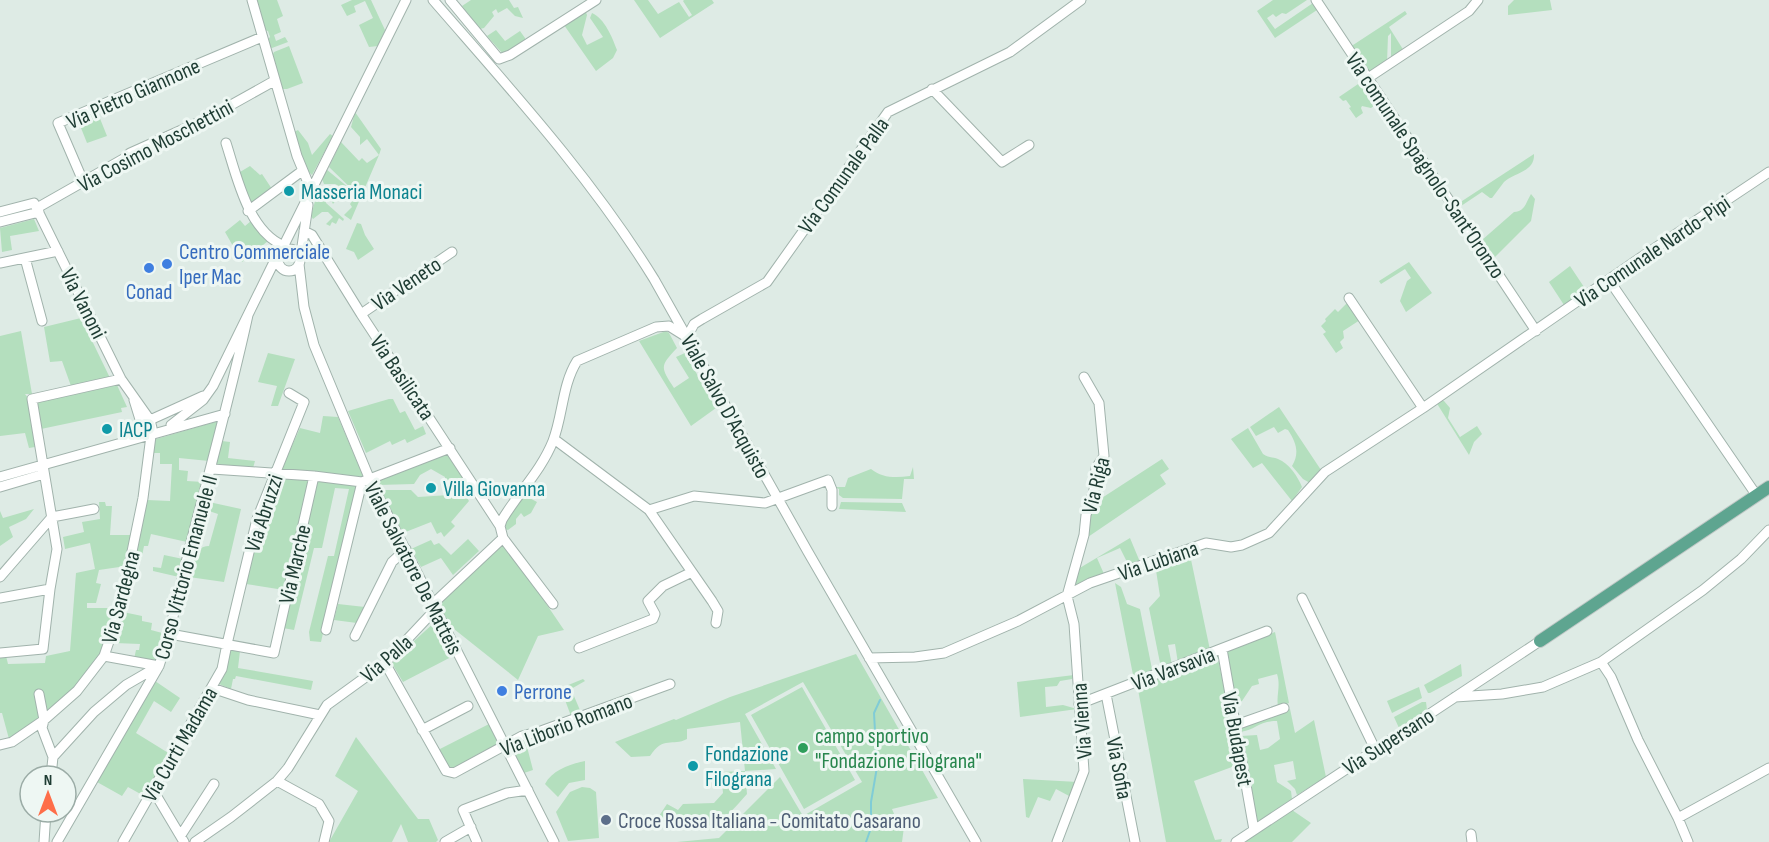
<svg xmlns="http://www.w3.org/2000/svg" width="1769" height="842" font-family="'Sofia Sans Condensed',sans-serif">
<rect width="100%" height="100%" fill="#deebe5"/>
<path fill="#b4dfbe" d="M255,0H277L283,16L277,19L281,32L274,35L276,41L285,37L288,42L272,48L269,47L267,40L270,37L268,31L264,30Z
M352,0H371L385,30L378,46L369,47L359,25L373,18L365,1L354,6L356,12L347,16L341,5Z
M471,0H509L514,8L518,7L523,18L515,16L507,8L498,13L496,9L492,12L494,16L484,28L480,29L462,6Z
M634,0H648L658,14L679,2L689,17L692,15L683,1L684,0H712L714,3L660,38Z
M1273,0H1307L1286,14L1282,13L1276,17L1273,14L1267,18L1275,29L1313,3L1317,10L1275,38L1257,11Z
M1514,0H1550L1552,10L1508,15V6Z
M585,10L587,15L582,35L587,45L603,37L590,18L592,13C605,19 612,37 617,50L613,58L596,71L564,25Z
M1405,11L1407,14L1389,27L1404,51L1391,59V33L1388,36L1387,62L1369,74L1350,47Z
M496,30L505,41L520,31L525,38V41L503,54L487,36Z
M289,46L303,83L287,89H281L272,56L274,52Z
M1364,80L1379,102L1371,108L1362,106L1361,108L1363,113L1356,118L1349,108L1351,107L1346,100L1343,101L1339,97Z
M97,111L107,136L87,143L77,118Z
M355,112L381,149L379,155L351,220L344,215L352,207L350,204L353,200L350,197L347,200L340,195L333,204L328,194L339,186L335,184H324L322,179L326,169L360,197L329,167L341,142L359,161L362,158L367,163L379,155L367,139L360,145V137L351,127Z
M298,130L308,143L312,155L330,134L333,136L312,175L306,169L294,132Z
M1534,154C1535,172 1515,172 1504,182C1500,187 1496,193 1492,198H1490L1482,192L1461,206L1459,203Z
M250,166L260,175L262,174L272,189L252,206L248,204L240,172Z
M322,187L326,203L344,219L343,221L339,218L336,224L332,222L330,226L326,224L333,217L328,212H322L313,219L311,216L318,190Z
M1531,194L1535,199L1531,221L1494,258L1482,240L1514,212C1525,212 1526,202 1531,194Z
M34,219L39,231L10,236L12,250L2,252L0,228Z
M240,220L245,226L251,221L268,241L242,262L225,232Z
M357,223L361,224L365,235L374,249L358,260L354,252L346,249Z
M1409,262L1432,293L1406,312L1400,301L1407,281L1411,278L1405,269L1381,284L1379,281Z
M1570,266L1584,287L1585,293L1564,305L1549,282Z
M1348,302L1360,320L1343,331L1344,338L1340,342L1343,348L1336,353L1323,334L1326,332L1321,326L1326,321L1325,319L1335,309L1338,312Z
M81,318L110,378L71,386L62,361L50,362L44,327Z
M21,331L32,394H25L29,399L35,447L29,448L25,433L0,436V336Z
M666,331L669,333L677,348C660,366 660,367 674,388L689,378L676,357L685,353L716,408L691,426L639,341Z
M268,353L295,359L278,406H271L277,386L258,382Z
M117,385L127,407L121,408L122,412L41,429L36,402Z
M389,399H393L400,413L405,411L415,430L423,426L426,434L407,443L405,439L392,445L390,441L366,453L348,411Z
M1440,400L1444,401L1450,408L1448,418L1460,437L1477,426L1482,434L1474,442L1469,455L1436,402Z
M1279,407L1321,470L1310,483L1303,479L1292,466C1300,453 1296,442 1288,430L1285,429L1278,433L1274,427L1256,436L1250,427Z
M323,416L338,417L364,478L281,470L300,428L320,433Z
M218,421L209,461L179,458V470L188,471L187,481L203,482L187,542L151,534L148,546H144L141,561L135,559L147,500L170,501L172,464H160V453H152L153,440Z
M1248,428L1263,454C1269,458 1273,457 1278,459C1289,463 1298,477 1302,487L1292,501L1262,463L1253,468L1231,439Z
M222,441L230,442L228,458L255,461L253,468L216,464Z
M449,453L476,493L467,498L469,501L451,522L455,526L444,537L441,532L437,534L431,522L403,533L380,490H411L418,497L449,495V486H445V477L431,469L420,475L414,484L378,485L376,480Z
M1162,459L1169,469L1160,475L1166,484L1085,539L1091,505Z
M913,467L914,479H904L902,499L843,498L839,495V489L834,487H845L848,478L871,469C882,478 895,478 910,476Z
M277,478L310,480L284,590L246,584L259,528Z
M318,481L357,484L321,642L310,641L309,632L328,556H334L349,489L335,488L322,548H314L294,630L283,628Z
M524,495L537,502L531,513L524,517L521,513L516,519V524L508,530L505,529L507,518Z
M99,502H105L106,506H112L110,535H133L126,566L99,570L96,583L101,584L96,603H87V608H114L102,650L75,690L45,715L42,691L36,690L40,719L9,739L2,713H0V657L6,656L8,664L45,663L46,656L70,651L76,573L95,569L90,543L65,549L63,537L84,532L82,522L100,519Z
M209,502L241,509L224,582L189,577C192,563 192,547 209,546L218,514L206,510Z
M841,502L902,503L906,512L839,509Z
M34,509L26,519L9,527L13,537L0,546V511L3,518Z
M1130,538L1140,562L1129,566L1120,548L1097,558L1104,574L1071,590L1078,569Z
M468,539L479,551L453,575L441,558L421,567L411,549L431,540L434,545L439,543L451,555Z
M503,544L507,546L564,630L538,636L518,680L449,625L438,606Z
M1189,550L1210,650L1178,663L1175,644L1168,645L1172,665L1161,668L1149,608L1160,596L1155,564Z
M164,555L183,559L179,577L153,571V567L161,568Z
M1115,583L1121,587L1127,604L1140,609L1152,669L1153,671L1134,680Z
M338,604L365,607L357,623L334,620Z
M123,612L142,616V621L152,623L151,630L166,634L158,662L134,659L136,650H139L140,644L115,643Z
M436,621L455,655L403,682L391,662Z
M1275,632L1289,703L1278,707C1276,695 1281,686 1277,674L1258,679L1259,684L1252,686L1242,701L1237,703L1226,652Z
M231,649L240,651L238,668L313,681L311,690L236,676L235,679H233L231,689L219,684L225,674Z
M856,654L938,798L892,809L897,821L904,827L902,842H677L719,838L780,777L803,816L862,782L803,682L745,714L776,769L745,771L747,794C718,827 713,830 669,827L674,818H666L662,824L657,819L667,804L678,810L683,804L714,803L723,793L721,772L745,771L740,722L687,729V739C672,747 664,735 650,756L631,757L615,742L674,719L676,720L730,697Z
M1217,654L1240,764L1194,781L1215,840L1222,839L1221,842H1166L1137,684Z
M1461,664L1462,676L1430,693H1428L1424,685Z
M1074,675L1072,679L1060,681L1057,686L1045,687L1046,707L1063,705L1077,709L1020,717L1017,682Z
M583,679L585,681L571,689L582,715L571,716L562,692L557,693L556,690Z
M155,681L180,698L171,712L154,701L136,733L170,754L144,796L128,787L122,796L97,782Z
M802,687L855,780L804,809L751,715Z
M1419,687L1422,698L1392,713L1387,701Z
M1422,702H1426L1427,710L1399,728L1394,717Z
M1290,709L1295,733L1314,720L1326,777L1297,795L1295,789L1287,781L1296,779L1293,761L1274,765L1277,782L1291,791L1292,799L1256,823L1241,736L1257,735L1260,750L1268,748L1280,739L1277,721C1258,721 1256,730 1240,732L1239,727Z
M489,724L499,745C483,749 466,762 451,770L436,751Z
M356,737L418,819H429L438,840L436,842H408L401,824L392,842H329L358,791L335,776Z
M525,739L533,770L524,773L510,746Z
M585,761V780L569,783L558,797L545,784C552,770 571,764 585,761Z
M1023,779L1078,782L1071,797L1056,789L1050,801L1038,797L1029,818L1026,817Z
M582,787L590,788L596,792L599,838L568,841L556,812L570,792Z
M1292,810L1311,823L1292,842H1243Z"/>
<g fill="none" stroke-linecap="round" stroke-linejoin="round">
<path stroke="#80ccd6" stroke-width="2" d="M866,842L871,828V802L877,767L874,713L880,700"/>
<g stroke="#a1b3ac" stroke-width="11">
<path id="minor" d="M252,0L297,156L311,190
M433,0C511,90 591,177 654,279L808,552L976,842
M450,0L499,59L510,55L596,0
M1316,0L1536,331
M1368,78L1469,11L1478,0
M932,89L1002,162L1029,145
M226,143C237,177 248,231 284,246
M83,181L58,123L262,37
M37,208L125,158L130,153L206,119L274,81
M248,211L302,171
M0,212L34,203L121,379L150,420L152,428L143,498L128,571L115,624L104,656L77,691L44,720L12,742L0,745
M0,222L39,212
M304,231L312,235L361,314L500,526
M278 260a11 11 0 1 1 22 0a11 11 0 1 1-22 0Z
M280,253L406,0
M25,258L42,321
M300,260L308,205
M0,263L58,251
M299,264L304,307L314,345L370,480L554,842
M1609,280L1757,496
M1349,298L1423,408
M361,314L452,252
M687,337L694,324L702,319L767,282L888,112L1010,52L1081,0
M134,400L142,426L150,436
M150,420L203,396
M171,425L203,400L213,386L273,264L278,256
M554,439L649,510L712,601L718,611L716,623
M212,469L314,476L362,482L450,448
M0,477L225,414
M0,487L44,474
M649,510L694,496L765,503L828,480L832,490V506
M503,538L553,604
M0,577L52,517L94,509
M0,598L50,589
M1302,598L1375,749
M326,630L362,482
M170,634L274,653L314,476
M355,636L392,562L406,549
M579,648L653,619L655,614L648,601L663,586L692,572
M1222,649L1254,830
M0,653L43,649L50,589L57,549L32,399L121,379
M104,656L159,666
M869,658L915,657L944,653L1018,621L1090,583L1206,543L1231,547L1242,545L1269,533L1325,472L1423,408L1640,258L1769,172
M1601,662L1703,590L1741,559L1769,530
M385,663L446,771L454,773L522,736L541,731L670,684
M212,688L248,700L320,715
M39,694L44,720L42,728L53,757L51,776
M1106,694L1135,842
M1455,697L1502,694L1543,687L1601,662L1611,677L1638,740L1678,818L1769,768
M1079,704L1267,631
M1236,725L1284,708
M422,730L468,706
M53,757L94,712L126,685L157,667
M277,781L319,804L329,821L324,842
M153,790L184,842
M1678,818L1688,842
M1471,834L1472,842
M181,835L214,784
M44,842L46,812
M57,842L159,666C172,627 180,586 190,546C210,469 231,393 248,315
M123,842L222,669L227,644L257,519L304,402L289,393
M195,842L231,817L277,781L288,768L327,705L385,663L431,614L437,600L503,538L500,526L502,520C518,493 541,471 553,441C563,415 562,385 577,361L656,327L669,326L685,336
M445,842L471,827
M477,842L463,810L507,793L528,790
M1057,842L1084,771L1074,624L1067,596L1084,535L1086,515L1094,490L1096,468L1104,456L1099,403L1084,377
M1236,842L1540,641"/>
</g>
<g stroke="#c0c8c6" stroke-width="14">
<path id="major" d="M1540,641L1769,487"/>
</g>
<use href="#minor" stroke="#fff" stroke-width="9"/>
<use href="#major" stroke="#5ea590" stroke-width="12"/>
</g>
<g fill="#0f9aa8" stroke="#eef7f3" stroke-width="2">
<circle cx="289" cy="191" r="6"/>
<circle cx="107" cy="429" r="6"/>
<circle cx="431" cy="488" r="6"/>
<circle cx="693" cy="766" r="6"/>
</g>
<g fill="#3f7fe0" stroke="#eef7f3" stroke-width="2">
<circle cx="167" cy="264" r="6"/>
<circle cx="149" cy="268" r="6"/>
<circle cx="502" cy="691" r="6"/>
</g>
<circle fill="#2e9e5b" stroke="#eef7f3" stroke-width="2" cx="803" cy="748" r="6"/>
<circle fill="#5c6f8a" stroke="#eef7f3" stroke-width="2" cx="606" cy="820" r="6"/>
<g text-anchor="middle" stroke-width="6" stroke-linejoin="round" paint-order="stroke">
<g font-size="22" fill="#1e3c33" stroke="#eef7f3">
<text transform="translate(133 93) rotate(-24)" y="8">Via Pietro Giannone</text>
<text transform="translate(155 145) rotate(-28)" y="8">Via Cosimo Moschettini</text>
<text transform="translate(1426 165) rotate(56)" y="8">Via comunale Spagnolo-Sant'Oronzo</text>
<text transform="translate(843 175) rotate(-54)" y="8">Via Comunale Palla</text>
<text transform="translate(1652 251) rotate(-34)" y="8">Via Comunale Nardo-Pipi</text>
<text transform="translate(406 283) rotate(-34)" y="8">Via Veneto</text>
<text transform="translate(84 303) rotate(63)" y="8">Via Vanoni</text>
<text transform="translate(403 377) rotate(56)" y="8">Via Basilicata</text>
<text transform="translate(726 406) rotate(61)" y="8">Viale Salvo D'Acquisto</text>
<text transform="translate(1095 485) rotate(-76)" y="8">Via Riga</text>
<text transform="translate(263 513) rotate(-72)" y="8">Via Abruzzi</text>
<text transform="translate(1158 560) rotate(-19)" y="8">Via Lubiana</text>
<text transform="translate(294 564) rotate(-77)" y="8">Via Marche</text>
<text transform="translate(185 567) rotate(-75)" y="8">Corso Vittorio Emanuele II</text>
<text transform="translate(414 568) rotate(63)" y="8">Viale Salvatore De Matteis</text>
<text transform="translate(120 597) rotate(-75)" y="8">Via Sardegna</text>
<text transform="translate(386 658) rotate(-41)" y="8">Via Palla</text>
<text transform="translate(1173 668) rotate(-21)" y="8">Via Varsavia</text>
<text transform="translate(1081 721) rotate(-94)" y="8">Via Vienna</text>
<text transform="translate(566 724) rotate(-21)" y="8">Via Liborio Romano</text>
<text transform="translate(1238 739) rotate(80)" y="8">Via Budapest</text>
<text transform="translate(1388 741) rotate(-33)" y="8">Via Supersano</text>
<text transform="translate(179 744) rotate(-60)" y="8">Via Curti Madama</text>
<text transform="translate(1120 768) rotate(79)" y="8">Via Sofia</text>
</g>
<g font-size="22" fill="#0d838f" stroke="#eef7f3" text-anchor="start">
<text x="301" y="199">Masseria Monaci</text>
<text x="119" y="437">IACP</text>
<text x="443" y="496">Villa Giovanna</text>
<text x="705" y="761">Fondazione<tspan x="705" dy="25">Filograna</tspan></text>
</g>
<g font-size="22" fill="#366cbe" stroke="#eef7f3" text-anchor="start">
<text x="179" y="259">Centro Commerciale<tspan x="179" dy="25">Iper Mac</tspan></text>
<text x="149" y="299" text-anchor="middle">Conad</text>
<text x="514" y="699">Perrone</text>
</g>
<g font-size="22" fill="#27864d" stroke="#eef7f3" text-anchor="start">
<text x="815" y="743">campo sportivo<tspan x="815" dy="25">"Fondazione Filograna"</tspan></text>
</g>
<g font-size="22" fill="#4e5e75" stroke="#eef7f3" text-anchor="start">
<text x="618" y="828">Croce Rossa Italiana - Comitato Casarano</text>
</g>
</g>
<g transform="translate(48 794)"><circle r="28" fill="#eef7f3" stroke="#9baca6" stroke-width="1.5"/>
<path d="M0-4.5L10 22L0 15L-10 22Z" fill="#fe6e49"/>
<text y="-9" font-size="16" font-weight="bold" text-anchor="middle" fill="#1e3c33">N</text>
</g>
</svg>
